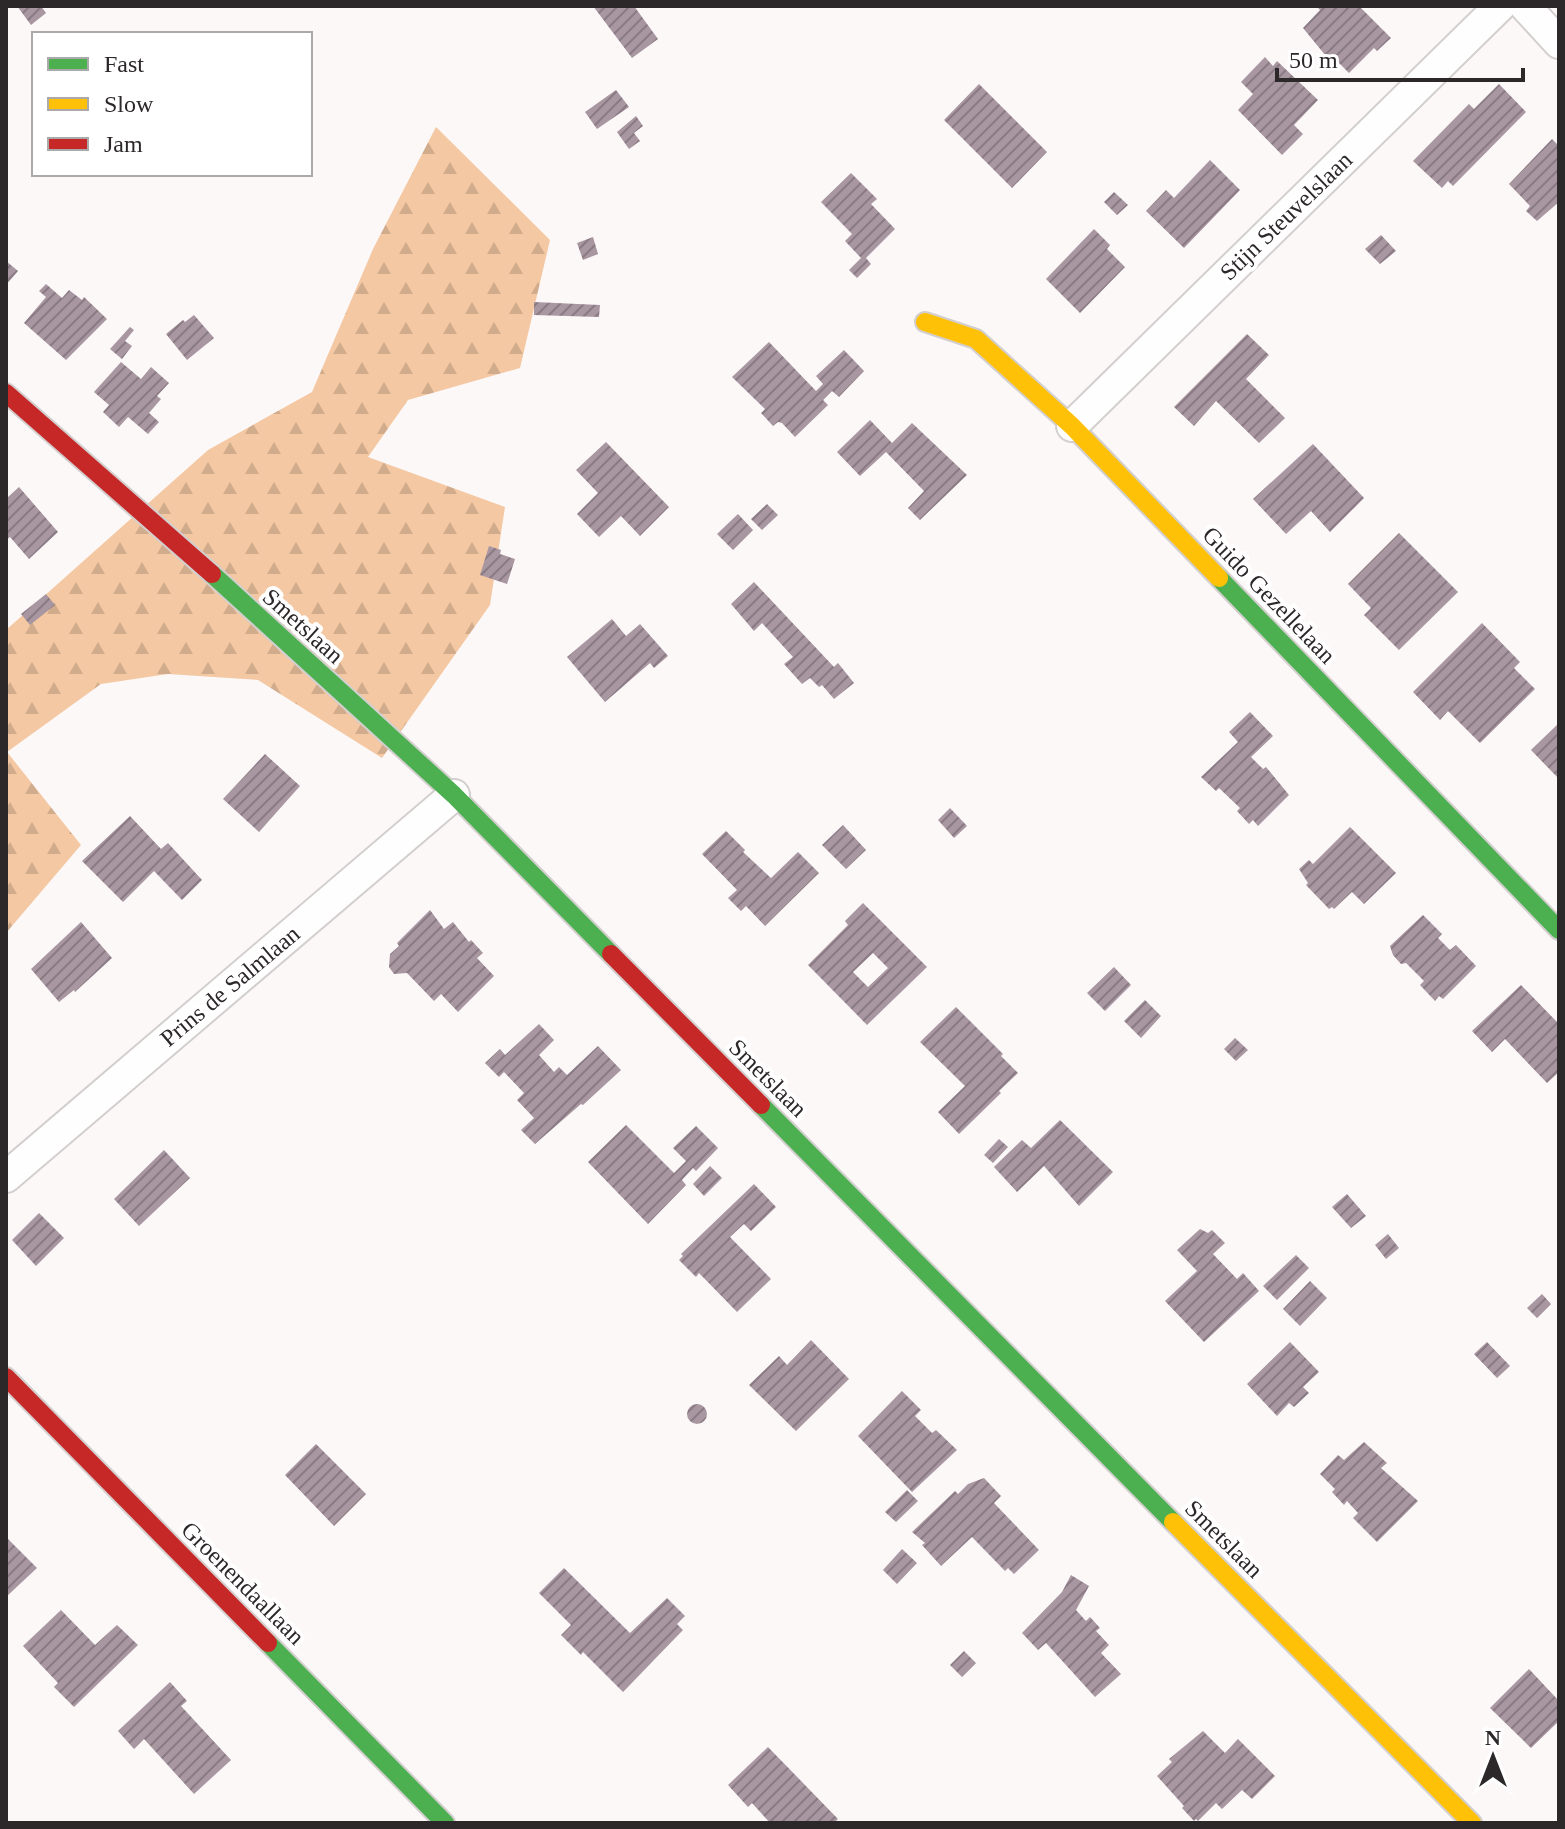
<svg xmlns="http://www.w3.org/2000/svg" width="1565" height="1829" font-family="'Times New Roman',serif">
<defs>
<pattern id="forest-firs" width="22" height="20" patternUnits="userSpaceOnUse" patternTransform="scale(2)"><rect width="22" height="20" fill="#f4c8a2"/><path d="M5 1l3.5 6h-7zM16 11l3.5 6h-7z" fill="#d1ac8c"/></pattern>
<pattern id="building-hatch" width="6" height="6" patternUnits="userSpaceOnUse" patternTransform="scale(2)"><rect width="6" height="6" fill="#a896a1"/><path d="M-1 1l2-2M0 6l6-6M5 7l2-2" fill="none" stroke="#897a83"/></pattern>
</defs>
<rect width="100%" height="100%" fill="#fdf8f8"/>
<path fill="url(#forest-firs)" d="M436,127L550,240L520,368L408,400L368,457L505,507L490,605L382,758L258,680L168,674L101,684L7,752L81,845L6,933V630L208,450L312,392L373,249Z"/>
<path fill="url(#building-hatch)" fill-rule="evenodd" d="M17,6H41L46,13L31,25Z
M593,6H634L658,39L632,58Z
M1316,6H1359L1391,38L1377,51L1374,48L1349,73L1333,57L1330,61L1303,28L1320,10Z
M1265,57L1273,66L1277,61L1318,100L1294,125L1303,134L1282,155L1238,110L1253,94L1241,82Z
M979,84L1047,152L1012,188L944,120Z
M1499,84L1526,112L1453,186L1448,181L1442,188L1413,161L1469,104L1474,109Z
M616,90L629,107L597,129L585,112Z
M636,116L643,126L634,133L640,141L629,149L617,132Z
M1552,139L1559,146V202L1537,221L1526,211L1530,206L1509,184Z
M1210,160L1240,190L1184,248L1146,211L1166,190L1174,198Z
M851,173L877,199L871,204L895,229L866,258L871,264L857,278L849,270L861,258L845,241L852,234L821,202Z
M1114,192L1128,205L1117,215L1104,202Z
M1094,229L1110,245L1107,249L1125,267L1080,313L1046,279Z
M1381,235L1396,251L1380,264L1365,249Z
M593,237L598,254L583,260L577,243Z
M6,261L18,271L6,285Z
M46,284L62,298L69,290L82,300L84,297L107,319L66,360L24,323L46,297L39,291Z
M534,302L600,305L599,317L534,315Z
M194,315L214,338L187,360L166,334L183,320L185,322Z
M130,327L134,330L125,341L132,346L122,359L110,349Z
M1247,334L1269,355L1246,379L1285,418L1259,443L1216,401L1194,426L1174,407Z
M769,342L816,391L823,384L816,376L844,350L864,371L839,397L832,391L823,400L828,405L795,437L782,423L778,422L773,426L761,413L765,409L732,377Z
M121,362L141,379L151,367L169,383L157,396L161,399L149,413L159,422L148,434L128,417L119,427L103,412L109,405L94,392Z
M870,420L892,443L912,423L967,475L920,520L908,508L924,491L886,452L860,476L837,452Z
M606,442L669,507L640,536L621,516L599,537L577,514L598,493L576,470Z
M1313,444L1364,498L1330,532L1311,511L1286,534L1253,499Z
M19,487L58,532L29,559L10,537L6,540V499Z
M767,504L778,515L762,530L751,519Z
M738,514L753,530L733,550L717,534Z
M1399,533L1458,592L1399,650L1364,615L1371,608L1348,584Z
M489,546L501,550L500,554L515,559L507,584L480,575Z
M754,582L834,667L838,663L854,683L834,699L822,685L819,687L810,678L802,684L784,664L793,657L762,623L754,631L731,604Z
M46,594L55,605L30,625L21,614Z
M612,619L626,636L640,624L668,656L654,668L650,663L605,702L567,657Z
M1482,623L1520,662L1514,668L1535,689L1480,743L1448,711L1440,720L1413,692Z
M1250,712L1273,736L1251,757L1263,769L1266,767L1289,795L1258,826L1253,820L1249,824L1237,811L1240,808L1219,788L1216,791L1201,777L1238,742L1229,732Z
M1559,723V779L1531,750Z
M265,754L300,786L259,832L223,799Z
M950,808L967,826L954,838L938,820Z
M130,816L161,849L168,843L202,880L182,900L154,871L123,902L82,861Z
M843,825L866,850L846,869L822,845Z
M1350,827L1396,873L1364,904L1352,892L1334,909L1332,907L1329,909L1306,885L1308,883L1299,869L1309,860L1313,864Z
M726,831L745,850L743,852L771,878L798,852L819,873L765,926L746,906L741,911L728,898L737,890L702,854Z
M863,903L927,967L867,1025L808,965L848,925L845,921ZM873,953L888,968L868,987L853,972Z
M430,910L444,929L453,922L469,942L471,940L483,953L477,958L494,976L458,1012L441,994L434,1001L407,973L394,974L389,967L390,954L399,946L397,943Z
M1423,915L1442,934L1438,938L1450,950L1456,945L1476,966L1443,999L1439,996L1435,1001L1420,985L1424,981L1406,963L1401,964L1393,955L1390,946Z
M81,922L112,958L75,992L74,990L59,1002L31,969Z
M1114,967L1131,985L1105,1011L1087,993Z
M1521,985L1559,1024V1072L1547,1083L1505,1039L1492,1052L1472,1031Z
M1145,1000L1161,1016L1141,1038L1124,1021Z
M956,1007L1003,1054L1001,1056L1018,1073L999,1091L1001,1093L959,1134L938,1112L965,1086L920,1042Z
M539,1024L554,1040L539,1055L554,1072L559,1067L567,1075L598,1046L621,1070L583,1105L581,1104L535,1144L521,1130L534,1118L517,1100L524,1093L504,1072L499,1077L485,1063L500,1049L505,1055Z
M1235,1038L1248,1050L1236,1061L1224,1049Z
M1060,1120L1113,1172L1079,1206L1044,1166L1017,1192L994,1167L1022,1140L1031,1148Z
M626,1125L674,1173L686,1161L673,1148L696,1126L718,1148L696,1171L693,1168L682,1180L686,1185L648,1224L588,1162Z
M999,1139L1008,1147L993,1163L984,1155Z
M164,1150L190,1178L139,1226L114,1199Z
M710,1166L722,1178L704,1196L693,1184Z
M754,1184L776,1207L751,1231L744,1224L730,1237L771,1279L737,1312L699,1273L696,1277L679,1260L683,1256L681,1254Z
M1347,1194L1366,1216L1351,1228L1332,1207Z
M39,1213L64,1238L36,1266L12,1240Z
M1200,1229L1208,1233L1212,1230L1225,1243L1213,1254L1237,1279L1243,1273L1259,1291L1204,1342L1165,1301L1197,1271L1177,1250Z
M1388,1234L1399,1248L1386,1259L1375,1245Z
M1296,1255L1309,1268L1277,1300L1263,1286Z
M1310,1281L1327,1298L1300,1326L1283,1309Z
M1542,1294L1551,1304L1537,1318L1527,1308Z
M811,1340L849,1379L796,1431L749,1385L779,1356L787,1365Z
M1290,1342L1319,1372L1303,1387L1309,1393L1294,1407L1289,1403L1277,1416L1247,1384Z
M1487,1342L1510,1366L1497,1378L1474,1354Z
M902,1391L921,1410L915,1416L932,1433L936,1430L957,1450L912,1492L858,1436Z
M687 1414a10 10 0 1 1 20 0a10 10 0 1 1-20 0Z
M1364,1442L1387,1463L1381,1468L1418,1501L1377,1542L1353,1518L1358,1513L1347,1501L1344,1505L1332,1492L1335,1489L1320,1474L1338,1455L1344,1460Z
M316,1444L366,1494L334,1526L285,1475Z
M984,1478L1001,1496L994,1503L1039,1550L1014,1574L1008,1568L1005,1571L972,1537L941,1566L922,1545L925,1543L912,1532L955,1491L958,1494L968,1484Z
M907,1490L918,1501L896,1522L885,1512Z
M6,1537L37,1568L6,1597Z
M902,1549L917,1563L897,1584L883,1570Z
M564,1568L630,1633L667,1598L685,1616L677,1624L683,1630L623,1692L583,1652L581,1655L561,1635L571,1625L539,1593Z
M1071,1575L1089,1586L1076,1610L1086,1621L1090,1617L1100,1628L1096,1631L1109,1645L1101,1653L1121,1674L1095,1697L1046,1643L1038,1650L1022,1633L1062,1592Z
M61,1610L95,1645L117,1625L138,1645L74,1707L54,1687L58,1683L23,1646Z
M964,1651L976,1663L962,1677L950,1665Z
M1529,1669L1559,1701V1721L1531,1748L1490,1708Z
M170,1682L187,1701L181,1706L231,1760L194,1794L144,1739L134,1749L118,1731Z
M1203,1731L1225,1753L1238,1739L1275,1776L1252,1799L1242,1790L1222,1809L1216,1803L1198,1821L1196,1819L1194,1821L1182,1808L1184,1806L1157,1776L1172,1762L1169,1759Z
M768,1747L838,1819L834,1823H770L752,1803L748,1807L728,1785Z"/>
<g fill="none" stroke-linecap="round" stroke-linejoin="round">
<g stroke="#d3cfcf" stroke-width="34">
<path id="street" d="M1525,6L1559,43
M1072,426L1500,6
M6,1177L454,795"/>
</g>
<g stroke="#d3cfcf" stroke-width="22">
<path id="fast" d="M212,574L454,795L611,954
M1219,578L1559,930
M761,1105L1173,1522
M268,1643L445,1823"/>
</g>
<g stroke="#d3cfcf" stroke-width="22">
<path id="slow" d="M925,322L976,339L1072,426L1219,578
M1173,1522L1472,1823"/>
</g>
<g stroke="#d3cfcf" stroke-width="22">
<path id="jam" d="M6,393L212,574
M611,954L761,1105
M6,1377L268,1643"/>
</g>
<use href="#street" stroke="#fffefe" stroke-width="30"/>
<use href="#fast" stroke="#4caf50" stroke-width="18"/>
<use href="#slow" stroke="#ffc107" stroke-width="18"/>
<use href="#jam" stroke="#c62828" stroke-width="18"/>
</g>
<g text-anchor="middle" stroke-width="8" stroke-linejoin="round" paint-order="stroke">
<g font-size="24" fill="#2c2728" stroke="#fff">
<text transform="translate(1286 216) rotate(-44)" y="8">Stijn Steuvelslaan</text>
<text transform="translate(1269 595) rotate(46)" y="8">Guido Gezellelaan</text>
<text transform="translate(303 626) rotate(42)" y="8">Smetslaan</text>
<text transform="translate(230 986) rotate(-40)" y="8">Prins de Salmlaan</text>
<text transform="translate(768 1078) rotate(45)" y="8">Smetslaan</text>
<text transform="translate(1224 1539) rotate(45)" y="8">Smetslaan</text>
<text transform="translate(243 1583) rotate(45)" y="8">Groenendaallaan</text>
</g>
</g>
<rect width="1565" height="1829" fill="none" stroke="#2c2728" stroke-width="16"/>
<rect x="32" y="32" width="280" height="144" fill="#ffffff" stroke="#aba9a9" stroke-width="2"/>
<rect x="48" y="58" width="40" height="12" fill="#4caf50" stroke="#aba9a9" stroke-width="2"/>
<text x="104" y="72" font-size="24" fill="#2c2728">Fast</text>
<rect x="48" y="98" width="40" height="12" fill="#ffc107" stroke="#aba9a9" stroke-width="2"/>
<text x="104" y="112" font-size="24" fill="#2c2728">Slow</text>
<rect x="48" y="138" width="40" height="12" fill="#c62828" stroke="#aba9a9" stroke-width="2"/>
<text x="104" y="152" font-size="24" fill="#2c2728">Jam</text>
<g transform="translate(1493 1757)" stroke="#ffffff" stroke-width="6" paint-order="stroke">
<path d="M0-6L14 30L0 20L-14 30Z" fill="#2c2728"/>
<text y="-12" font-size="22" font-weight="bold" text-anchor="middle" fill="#2c2728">N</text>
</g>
<path d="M1277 68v12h246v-12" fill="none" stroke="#2c2728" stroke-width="4"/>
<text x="1289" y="68" font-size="24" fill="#2c2728" stroke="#ffffff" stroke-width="6" paint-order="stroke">50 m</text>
</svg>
